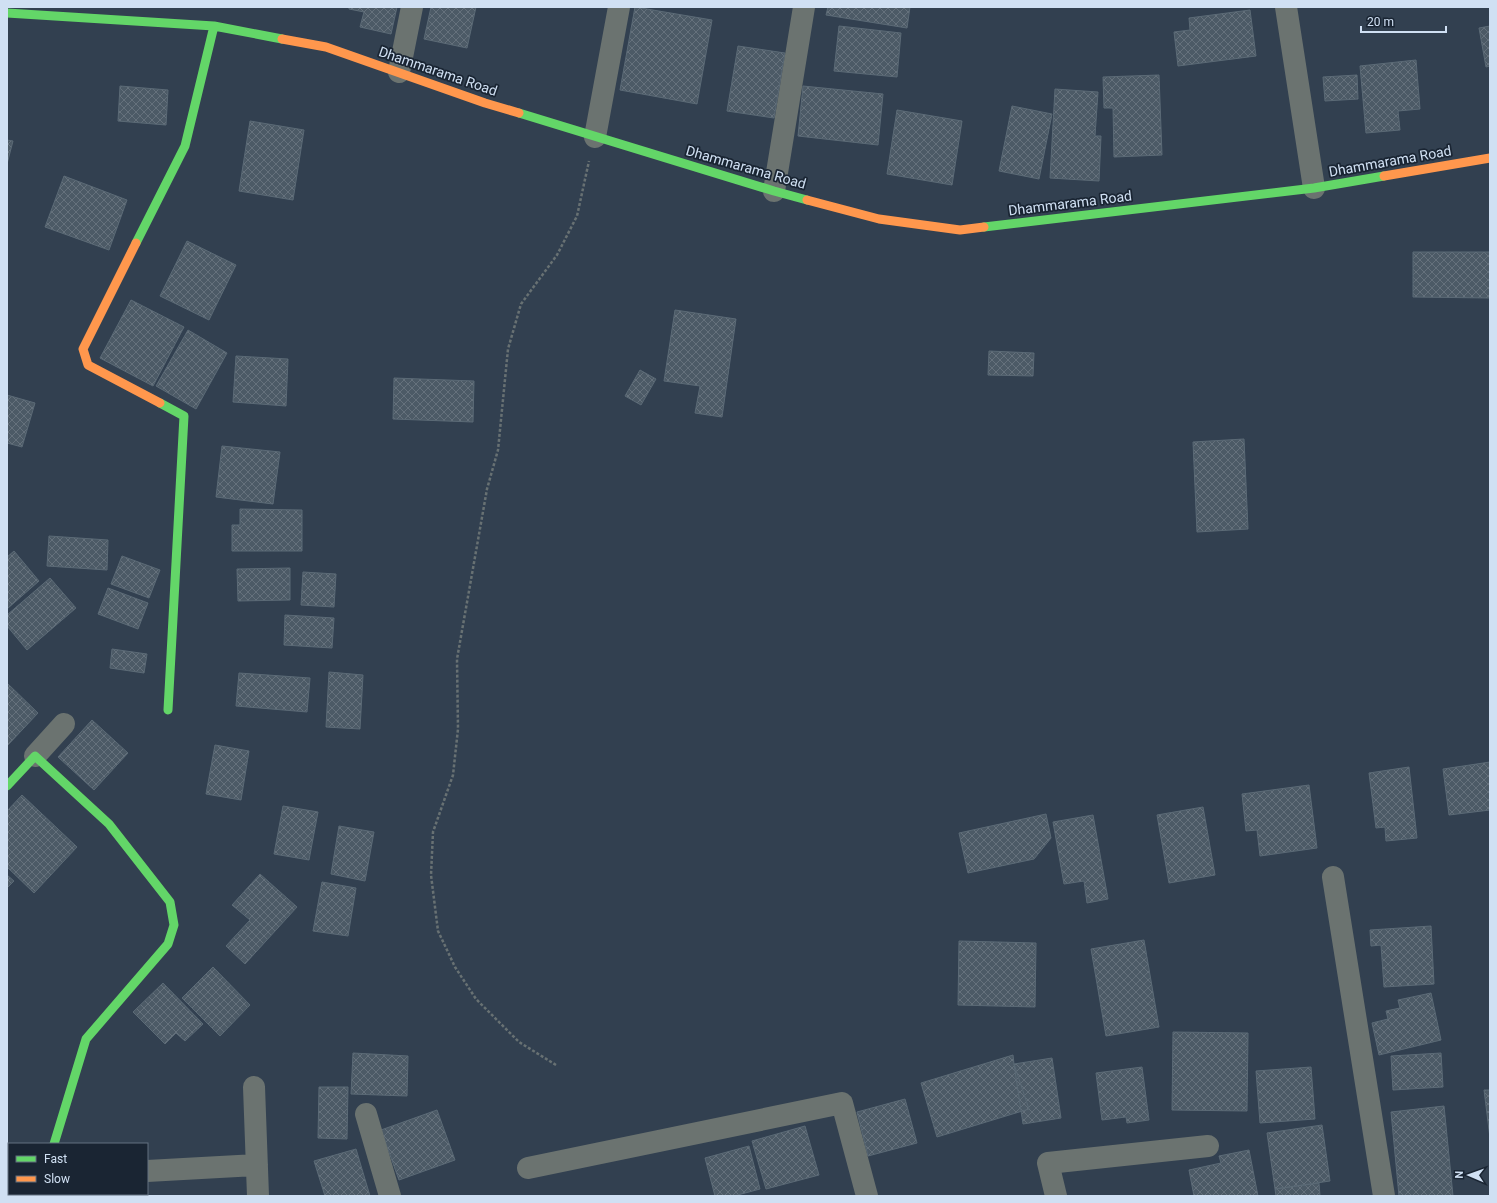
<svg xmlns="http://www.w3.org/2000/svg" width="1497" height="1203" font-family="Roboto,sans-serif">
<defs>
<pattern id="building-cross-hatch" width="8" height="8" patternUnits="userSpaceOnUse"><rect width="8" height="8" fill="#4c5a66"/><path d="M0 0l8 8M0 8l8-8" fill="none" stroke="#65717c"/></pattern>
</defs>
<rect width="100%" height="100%" fill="#324050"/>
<path fill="url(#building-cross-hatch)" stroke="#5b6a76" d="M349,7H397L391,34L360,27L364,12L349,9Z
M431,7H476L467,48L424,39Z
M635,7L712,20L697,104L620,90Z
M828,7H910L907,28L826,15Z
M1250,10L1256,56L1178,66L1174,32L1190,30L1189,18Z
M839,26L901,33L897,77L834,71Z
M1490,26V66L1486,67L1479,28Z
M738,46L785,53L774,118L727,111Z
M1416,60L1420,109L1398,111L1400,130L1366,133L1360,66Z
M1159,75L1162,155L1114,157L1113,108H1104L1103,77Z
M1357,75L1358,99L1325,101L1323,77Z
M120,86L168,90L166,125L118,121Z
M803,86L883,94L878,145L798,136Z
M1055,89L1098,92L1095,136H1101L1099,181L1050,178Z
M1012,106L1052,114L1039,179L999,171Z
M897,110L962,121L952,185L887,174Z
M250,121L304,130L293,200L239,191Z
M7,140L13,141L7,164Z
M64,176L127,200L109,250L45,227Z
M187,241L236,265L209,320L160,296Z
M1413,252H1490V298L1413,297Z
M131,300L184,327L153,386L100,358Z
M675,310L736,319L722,417L695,413L700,386L664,381Z
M188,330L227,353L196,409L156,386Z
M989,351L1034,353L1033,376L988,375Z
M236,356L288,359L286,406L233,402Z
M640,370L656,379L641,405L625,396Z
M394,378L474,381L473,422L393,419Z
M7,395L35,403L22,447L7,443Z
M1244,439L1248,529L1197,532L1193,442Z
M222,446L280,452L273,504L216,497Z
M240,509L302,510V551H232V525H240Z
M49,536L108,540L107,570L47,566Z
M14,551L39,581L7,609V557Z
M122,556L160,570L149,598L111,584Z
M290,568V600L238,601L237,569Z
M303,572L336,574L334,607L301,605Z
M50,578L76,608L27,650L7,626V615Z
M108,588L148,603L138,629L98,614Z
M285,615L334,618L332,648L284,645Z
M112,649L147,654L144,673L110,668Z
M329,672L363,675L360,729L326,727Z
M239,673L310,678L307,712L236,706Z
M7,683L38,713L7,746Z
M92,720L128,753L94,790L58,757Z
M215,745L249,751L241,800L206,794Z
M1490,762V810L1449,815L1443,769Z
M1409,767L1417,838L1386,841L1385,827L1376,828L1369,773Z
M1309,785L1317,848L1260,856L1257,830L1246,831L1242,794Z
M22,795L77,847L34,893L7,867V811Z
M283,806L318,812L309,860L274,854Z
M1203,807L1215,875L1169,883L1157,815Z
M1046,814L1051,838L1034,859L968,873L959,833Z
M1093,815L1108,899L1087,903L1084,881L1064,884L1053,822Z
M339,826L374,832L365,881L331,874Z
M260,874L297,907L245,964L226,946L250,920L232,905Z
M7,875L14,881L7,888Z
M322,882L356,888L348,936L313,931Z
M1431,926L1434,984L1384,987L1381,945L1371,946L1370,930Z
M1144,940L1159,1027L1106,1036L1091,949Z
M959,941L1036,943L1035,1007L958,1005Z
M213,967L250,1005L220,1036L182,998Z
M163,983L203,1024L185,1041L176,1033L165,1044L133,1012Z
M1431,993L1441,1040L1379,1055L1372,1023L1388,1019L1386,1011L1400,1008L1398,1000Z
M1173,1032L1248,1033L1247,1111L1172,1110Z
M353,1053L408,1056L407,1096L351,1094Z
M1441,1053L1443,1087L1393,1090L1391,1056Z
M1013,1055L1014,1064L1029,1109L937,1137L921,1083Z
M1052,1058L1061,1118L1023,1124L1014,1064Z
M1142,1067L1149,1120L1127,1123L1126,1117L1102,1120L1096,1073Z
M1311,1067L1315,1119L1260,1123L1256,1071Z
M319,1087H348L347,1139L318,1138Z
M1484,1090H1490V1138Z
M905,1099L917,1143L868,1156L857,1112Z
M1444,1106L1453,1196H1399L1391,1112Z
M437,1110L455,1160L399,1180L381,1130Z
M1322,1125L1330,1181L1275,1189L1267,1133Z
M805,1126L819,1175L766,1189L752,1141Z
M749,1146L760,1189L734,1196H715L705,1158Z
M356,1149L370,1196H325L314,1161Z
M1249,1150L1258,1196H1194L1189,1170L1221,1163L1219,1156Z
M1319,1183L1320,1196H1276L1275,1189Z"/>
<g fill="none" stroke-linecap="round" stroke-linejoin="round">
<path stroke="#687173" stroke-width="2.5" stroke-dasharray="3 2" stroke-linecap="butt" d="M556,1065L519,1042L476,999L455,967L438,931L431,875L433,832L453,775L458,729L457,659L487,489L498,450L508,349L521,304L557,255L577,216L589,161"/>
<path stroke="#6b7370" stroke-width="22" d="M1286,7L1314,188
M399,72L412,7
M595,137L619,7
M774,191L804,7
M35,756L64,724
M1333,877L1384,1196
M254,1087L258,1196
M366,1114L390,1196
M528,1168L842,1103L867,1196
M147,1171L257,1165
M38,1196L39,1194
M1056,1196L1048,1163L1208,1146"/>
<path stroke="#63d668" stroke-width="9" d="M7,13L214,26L282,39
M519,113L774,191L807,200
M984,227L1314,188L1384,176
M136,243L185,146L214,26
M160,403L184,416L168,710
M7,786L35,756L109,824L170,902L174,925L168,944L86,1039L54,1144"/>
<path stroke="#ff974d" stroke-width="9" d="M282,39L326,47L485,103L519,113
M1384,176L1490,158
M807,200L879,219L960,230L984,227
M136,243L83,349L88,365L160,403"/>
</g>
<g text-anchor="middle" stroke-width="3.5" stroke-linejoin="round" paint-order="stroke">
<g font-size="14" fill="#d0e0f3" stroke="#1a2533">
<text transform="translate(438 71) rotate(19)" y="5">Dhammarama Road</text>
<text transform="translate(1390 161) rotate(-10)" y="5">Dhammarama Road</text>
<text transform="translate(746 167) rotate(16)" y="5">Dhammarama Road</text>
<text transform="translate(1070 203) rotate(-7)" y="5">Dhammarama Road</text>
</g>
</g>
<rect width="1497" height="1203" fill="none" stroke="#d0e0f3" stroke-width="16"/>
<rect x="8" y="1143" width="140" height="52" fill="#1a2533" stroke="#637080"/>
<rect x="16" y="1156" width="20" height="6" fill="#63d668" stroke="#637080"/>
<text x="44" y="1163" font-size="12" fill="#d0e0f3">Fast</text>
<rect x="16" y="1176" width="20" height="6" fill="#ff974d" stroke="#637080"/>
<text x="44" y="1183" font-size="12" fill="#d0e0f3">Slow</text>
<g transform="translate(1469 1175) rotate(272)" stroke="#1a2533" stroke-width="3" paint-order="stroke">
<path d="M0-3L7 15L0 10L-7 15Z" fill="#d0e0f3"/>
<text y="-6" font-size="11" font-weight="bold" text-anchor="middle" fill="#d0e0f3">N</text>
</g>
<path d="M1361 26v6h85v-6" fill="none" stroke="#d0e0f3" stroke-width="2"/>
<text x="1367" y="26" font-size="12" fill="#d0e0f3" stroke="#1a2533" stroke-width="3" paint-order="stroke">20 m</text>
</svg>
